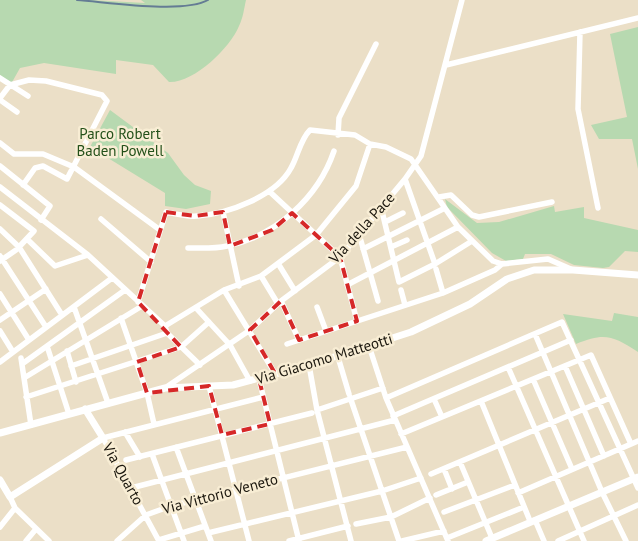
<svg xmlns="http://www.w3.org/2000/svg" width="638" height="541" font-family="'PT Sans',sans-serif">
<rect width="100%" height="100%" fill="#ebdfc7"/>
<path fill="#b7d9b0" d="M0,0H91L145,3L141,0H246C244,9 243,18 239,26C230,48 194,83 169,82L153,65L116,60V74L44,63L20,68L11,84L0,75Z
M638,27V169L632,139H599L591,125L627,117L610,34Z
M110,110L168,153L184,175L195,185L211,191L210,204L186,209L165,206V193L90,147Z
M445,199L477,223L499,222L554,206L555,212L584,207V218L638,230V252L625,251L609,267L603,268L574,265L551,254H525L523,259L506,261L492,253L447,207Z
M614,313L638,317V352C613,336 605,332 576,344L563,314L612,321Z"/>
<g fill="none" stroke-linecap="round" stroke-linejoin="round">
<path stroke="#647c94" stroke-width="2" d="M77,0C107,2 184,14 208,0"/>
<path stroke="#fff" stroke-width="5.5" d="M580,32L578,109L598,208
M446,65L638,18
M0,78L28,96
M0,98L10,85L29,80L46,81L102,95L107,101L67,179L43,166L35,168L23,185
M0,100L17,112
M338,135L339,118L376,44
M0,143L14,154H43L74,167L160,230
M0,166L50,206L41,220
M405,179L435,264
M0,187L88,255L165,326L167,333L200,365
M270,192L340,257L357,321
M439,197L451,195L472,215L479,217L552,202
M0,205L34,231L19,247
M381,207L399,282L435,264L472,241
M223,212L239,286
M101,219L151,262
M385,222L403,213
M0,229L19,247L62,315
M359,234L378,301
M27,239L55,266L88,255
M391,247L407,240
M188,248C201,248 214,249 227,246C276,236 318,198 334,151
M363,249L445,208
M0,256L46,327
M0,261L16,250
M279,265L295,291
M436,269L443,293
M261,276L278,304
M347,285L458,227
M224,290L276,375
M401,290L405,305
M0,294L29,340
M281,301L299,340
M138,302L166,212C176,214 187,217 197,216C228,214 276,196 291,168C298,156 300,140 310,130L355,135L370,144L386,147L411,159L458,227L493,261L502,264L548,259L573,270
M74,307L108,403
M317,307L326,331
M196,308L230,345L250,381
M121,318L147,393L154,424
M0,320L46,289
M165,326L224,290L261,276L316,235L356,186L370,144
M0,331L13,352
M535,334L602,492L626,541
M287,344L443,293L495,270L502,264
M47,346L69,414
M369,346L386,398L448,541
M67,351L76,382
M338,357L349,394
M21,358L31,425
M0,362L112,278
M22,364L125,290
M309,365L317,410L351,541
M71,366L167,333
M565,366L604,456
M508,367L584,541
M24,378L142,306
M259,379L299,541
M533,379L572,469
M209,386L249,541
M165,388L250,330L281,301L340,257L405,179L421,156L462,0
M26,397L181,347L209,322
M350,397L399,541
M386,398L562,322L638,488
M434,399L442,417
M481,401L530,521
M317,410L383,388
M393,416L571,340
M125,432L140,457
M401,434L591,355L631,444
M176,447L211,541
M152,454L184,541
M126,460L312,413
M460,462L492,538
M444,469L452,489
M431,474L610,398
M131,488L395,420
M518,493L638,441
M436,495L468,482
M10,497L15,508L49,541
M444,512L515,485
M535,520L544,541
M356,524L391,517L430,498
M0,527L15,508
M208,533L382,491L421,478
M447,538L524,507
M159,540L205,526
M26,541L36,529
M117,541L146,515L171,506L407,447
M159,541L103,438L263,397
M289,541L348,526
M402,541L444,531
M558,541L638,505"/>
<path stroke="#fff" stroke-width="7" d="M0,433L165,388L233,385L309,365L411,332L470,304L507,279L534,270H573L638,275
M0,480L10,497L103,438L85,409
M486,541L638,477"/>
</g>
<path fill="none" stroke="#d62828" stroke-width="4" stroke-dasharray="10 6" stroke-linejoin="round" d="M166,212L195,216L223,212L230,246L272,230L292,213L340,257L357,321L299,340L281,301L250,330L276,375L259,379L270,424L222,435L209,386L147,393L137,362L181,347L138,302Z"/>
<g text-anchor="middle" stroke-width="5" stroke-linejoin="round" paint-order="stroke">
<g font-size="15" fill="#235019" stroke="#f8edd4">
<text x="120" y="139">Parco Robert<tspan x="120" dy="17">Baden Powell</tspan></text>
</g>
<g font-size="15" fill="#1b170e" stroke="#f8edd4">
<text transform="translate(362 228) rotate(-48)" y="5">Via della Pace</text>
<text transform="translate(324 359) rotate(-17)" y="5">Via Giacomo Matteotti</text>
<text transform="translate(123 474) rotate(61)" y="5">Via Quarto</text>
<text transform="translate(220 494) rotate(-15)" y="5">Via Vittorio Veneto</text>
</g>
</g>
</svg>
